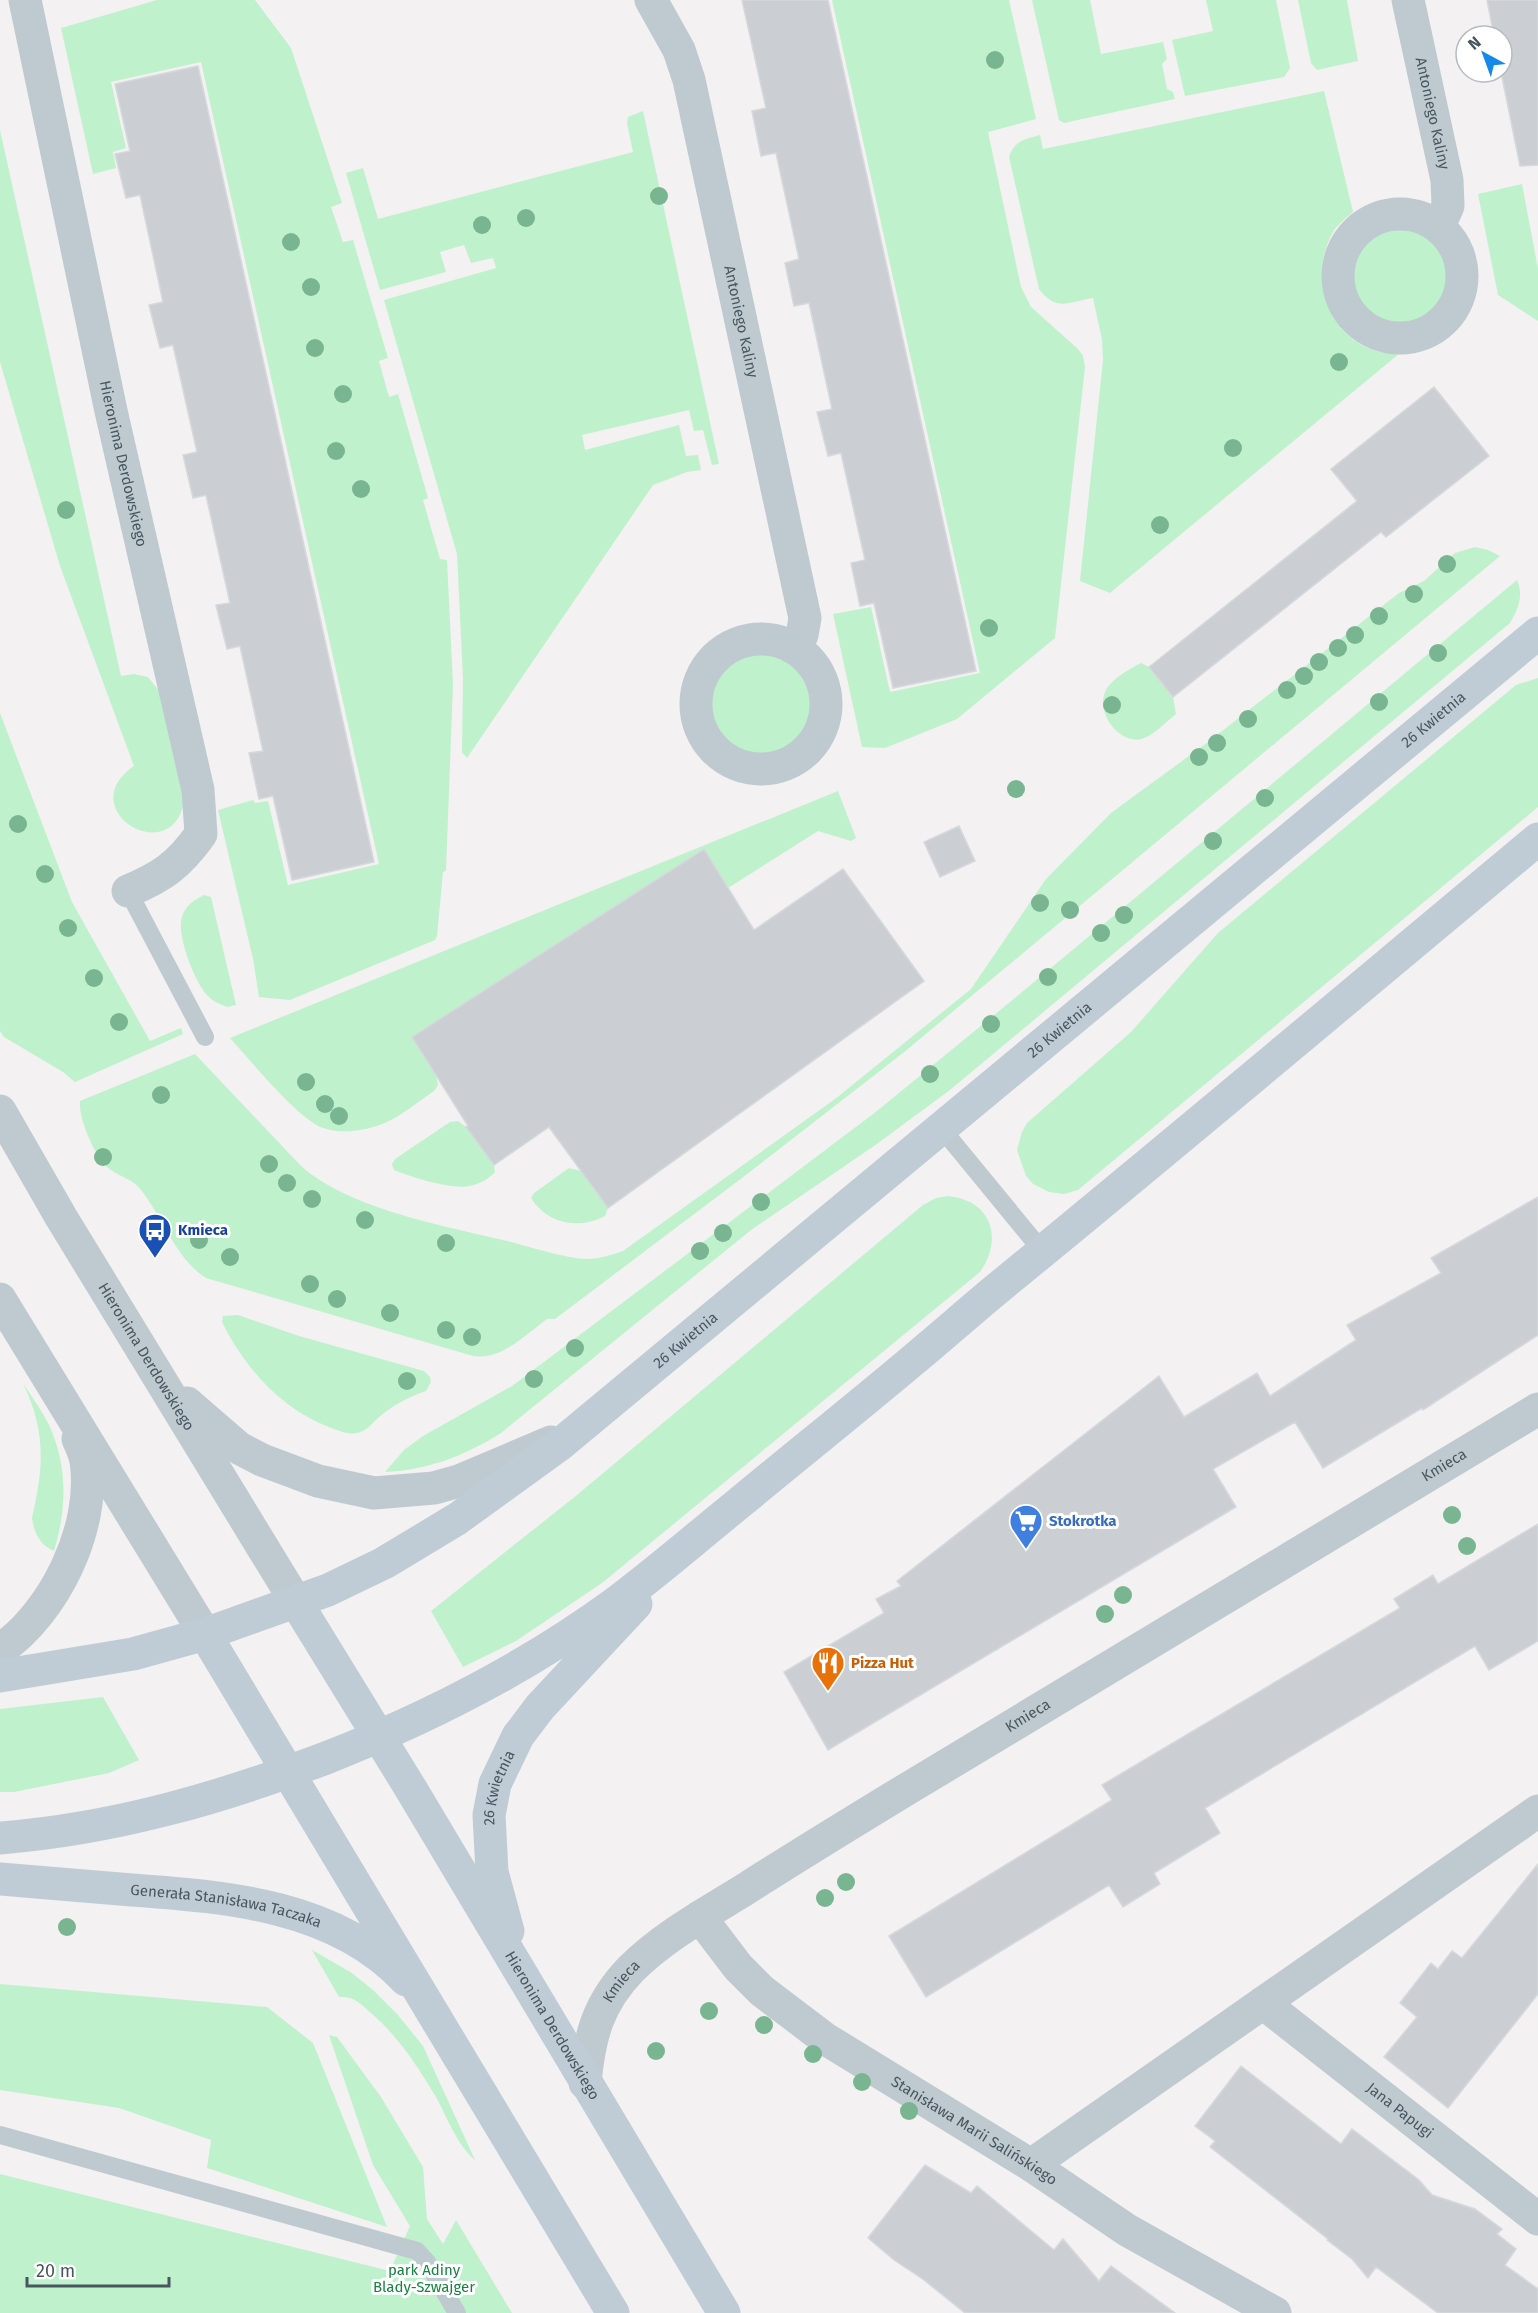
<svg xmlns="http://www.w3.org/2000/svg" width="1538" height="2313" font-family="'Fira Sans',sans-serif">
<rect width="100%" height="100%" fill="#f3f1f1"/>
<path fill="#c0f1cd" d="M157,0H255L291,48L342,203L331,207L343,242L353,240L388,358L379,361L389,397L398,394L428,498L423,500L440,559L447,560L453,684L446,871L443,872L437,936L435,940L290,1000L259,997L253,959L218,810L253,800L255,803L268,801L288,885L379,864L201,62L111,82L126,148L113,152L116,168L93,174L61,28Z
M832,0H1009L1036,119L988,132L1021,287L1031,307L1078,349L1083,356L1085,367L1055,638L957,719L885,748L862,747L833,614L871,607L890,692L980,673Z
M1032,0H1090L1101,54L1163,42L1167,59L1162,64L1167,89L1173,92L1175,99L1064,123L1059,120Z
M1206,0H1276L1290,68L1284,77L1185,96L1172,40L1213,31Z
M1298,0H1347L1358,61L1317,70L1311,63Z
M1324,91L1353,212C1346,218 1338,224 1333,232C1304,283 1336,357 1400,353L1110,593L1080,581L1103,360L1102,340L1093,298C1068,302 1056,312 1039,289L1009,157C1014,141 1025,139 1040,135L1043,149Z
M643,111L719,464L712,465L703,430L694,431L689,410L582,435L585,450L679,425L686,456L698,455L701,470L687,472L653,485L467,758L462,752L463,678L457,554L384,300L496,268L493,258L471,263L464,245L440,252L446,272L380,290L346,173L363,168L378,219L633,152L627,123L628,117Z
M0,130L121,676L134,674L148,677L160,692L184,802C171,870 71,809 134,766L60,566L0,362Z
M1522,184L1538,269V321L1498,295L1478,194Z
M1352 274a49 49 0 1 1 98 0a49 49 0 1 1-98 0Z
M1475,547L1488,550L1500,556L903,1053L742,1178L555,1319H547C525,1335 502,1360 473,1356L206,1278C176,1259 163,1218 141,1190C134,1180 121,1177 111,1170C96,1161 78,1118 80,1101L195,1054L301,1166C351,1210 446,1226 511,1242C531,1247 568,1259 587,1259C599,1259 611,1255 623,1251L835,1099L971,989L1046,879L1111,813L1208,742L1399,593L1424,581L1455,553Z
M1517,580C1524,596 1518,609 1510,623L950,1090L874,1146L751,1230L501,1433C464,1456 428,1470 385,1472L404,1450L423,1436L512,1386L877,1111L1010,1002Z
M711 704a50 50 0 1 1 100 0a50 50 0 1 1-100 0Z
M1141,663L1149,667L1173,697L1176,714C1167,721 1154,735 1142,739C1119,745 1093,711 1107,688C1115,677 1129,669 1141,663Z
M1538,678V807L1078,1190L1064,1194L1049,1192L1033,1184L1026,1176L1017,1150L1022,1132L1027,1123L1131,1032L1218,933L1516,685Z
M0,713L72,902L150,1041L181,1028L183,1034L75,1082L63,1072L4,1037L0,1031Z
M838,791L856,838L851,841L818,831L728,888L703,850L412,1037L436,1075L438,1085L434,1091C419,1101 404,1114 387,1122C369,1130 343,1135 323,1128C299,1120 250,1060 230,1038Z
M204,895L211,897L236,1005L227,1007C220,1004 212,1001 207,995C195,982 176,935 182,917C185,906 194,900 204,895Z
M458,1121L466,1127L494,1165L495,1172C489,1179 479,1184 470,1186C452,1190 411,1177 394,1170L392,1164L395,1159L450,1122Z
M569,1168L581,1171L608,1208L605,1216C579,1230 547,1224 531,1198L534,1193Z
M948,1196C991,1200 1004,1238 980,1272L602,1583L516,1641L463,1667L431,1611L577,1495L923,1205L936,1198Z
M238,1315L299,1336L424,1371L430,1377L431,1382L426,1391C408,1397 393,1405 378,1418C372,1423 368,1430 360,1432C350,1436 339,1431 329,1427C281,1409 245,1368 222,1322L223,1316Z
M23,1383C31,1396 41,1409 48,1423C68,1464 67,1508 54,1551C40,1545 34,1533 32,1518C44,1466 46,1432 23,1383Z
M103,1697L139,1760L109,1773L14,1792H0V1709Z
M312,1950L352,1973L373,1990L398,2015L423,2046L475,2160C457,2145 447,2117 436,2097C418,2067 398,2036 371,2013C361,2004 354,1996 339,1997Z
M0,1984L267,2007L313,2043L387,2227L207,2168L211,2140L119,2108L0,2090Z
M329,2035L337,2037L381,2097L423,2167L427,2219L443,2244L456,2220L512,2313H0V2174L390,2271L410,2226L373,2165Z"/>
<path fill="#cbcfd3" stroke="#d5d8dc" stroke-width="1.5" d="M742,0H828L976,671L893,688L874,603L860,606L851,563L865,560L841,453L828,456L817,412L832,409L809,303L794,306L785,263L799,259L776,153L761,156L752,111L766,108Z
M1487,0H1538V165L1520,166L1501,72L1502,36H1494Z
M198,66L374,862L292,880L273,796L259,799L249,753L263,751L240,646L227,649L216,605L230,603L206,495L193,498L183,455L197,452L173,345L160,348L149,305L163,302L140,195L126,198L115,154L130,151L115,84Z
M1434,387L1489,456L1386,537L1381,532L1173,697L1149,667L1357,501L1331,469Z
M959,826L975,861L940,877L924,842Z
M704,849L754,930L843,869L924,981L608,1208L549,1127L494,1165L466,1127L468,1126L412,1037Z
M1538,1197V1335L1423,1410L1422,1408L1323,1468L1295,1422L1213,1469L1236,1507L828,1750L784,1672L884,1613L876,1599L901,1586L897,1581L1159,1376L1184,1417L1257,1373L1270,1396L1356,1340L1347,1325L1441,1273L1431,1258Z
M1538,1524V1641L1489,1670L1475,1646L1205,1808L1220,1833L1154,1873L1160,1884L1123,1907L1109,1885L926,1997L889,1936L1112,1800L1102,1785L1400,1608L1394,1599L1433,1575L1438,1584Z
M1538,1864V1994L1448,2108L1384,2057L1417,2017L1400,2003L1431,1963L1438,1969L1452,1951L1462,1958Z
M1241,2066L1341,2144L1352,2129L1419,2180L1432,2195L1475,2209L1502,2229L1497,2234L1516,2249L1505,2265L1538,2289V2313H1438L1376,2267L1368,2278L1352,2259L1327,2240L1328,2239L1210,2147L1215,2141L1195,2126Z
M925,2165L971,2193L977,2186L1054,2250L1063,2239L1099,2281L1111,2266L1175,2313H965L924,2280L894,2260L868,2238Z"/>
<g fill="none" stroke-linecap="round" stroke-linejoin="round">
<path stroke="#bfcad0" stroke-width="18" d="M128,891L205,1037
M942,1129L1043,1252
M0,2135L417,2251L427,2262L457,2313"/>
<g stroke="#bfcad0" stroke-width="33">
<path id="s1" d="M25,0L111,411L198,790L201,834C179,865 162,877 128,891"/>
<path id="s2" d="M651,0L679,50L689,80L805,618L802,635L792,647"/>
<path id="s3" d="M1408,0L1447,180L1448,206L1439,226"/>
<circle cx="1400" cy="276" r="62"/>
<circle cx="761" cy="704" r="65"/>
<path id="s4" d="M0,1111L61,1217L296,1602"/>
<path d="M0,1299L205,1634"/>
<path d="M187,1403L239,1448L262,1460L318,1481L374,1493L434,1488L459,1481L551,1442"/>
<path d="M0,1650C54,1613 96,1528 86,1461C85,1454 81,1446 78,1439"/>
<path id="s5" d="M700,1917L738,1967L762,1991L824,2038L1031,2165L1127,2230L1275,2313"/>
<path id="s6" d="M1263,2003L1538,2219"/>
<path id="s7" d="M585,2083C589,2037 598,2003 631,1969C663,1937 705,1914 744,1890C799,1855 856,1820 912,1786C1120,1659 1329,1534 1538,1409"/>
<path d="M1031,2165L1538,1811"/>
</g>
<g stroke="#bfccd5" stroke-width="33">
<path id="s8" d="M296,1602L411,1789L724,2313"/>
<path d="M205,1634L613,2313"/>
<path id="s9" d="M0,1676L133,1654L205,1634L328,1590L384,1563L457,1519L558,1446L1538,633"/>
<path d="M0,1838C113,1829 221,1798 326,1758C428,1718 526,1668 614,1604C657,1572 697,1537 738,1504C796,1456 855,1409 912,1361C941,1337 969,1312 998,1288C1179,1140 1358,989 1538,839"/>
<path id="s10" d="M0,1879C44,1883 88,1886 132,1890C227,1897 336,1905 406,1980"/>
<path id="s11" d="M508,1931L492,1872L489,1815L495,1784L518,1736L540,1707L636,1604"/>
</g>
</g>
<g fill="#79b590">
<circle cx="995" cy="60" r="9"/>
<circle cx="659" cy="196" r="9"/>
<circle cx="526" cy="218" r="9"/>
<circle cx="482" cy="225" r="9"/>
<circle cx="291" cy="242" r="9"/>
<circle cx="311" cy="287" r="9"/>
<circle cx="315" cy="348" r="9"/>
<circle cx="1339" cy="362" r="9"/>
<circle cx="343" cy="394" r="9"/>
<circle cx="1233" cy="448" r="9"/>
<circle cx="336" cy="451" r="9"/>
<circle cx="361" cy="489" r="9"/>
<circle cx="66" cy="510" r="9"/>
<circle cx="1160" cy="525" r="9"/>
<circle cx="1447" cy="564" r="9"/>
<circle cx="1414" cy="594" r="9"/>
<circle cx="1379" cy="616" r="9"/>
<circle cx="989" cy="628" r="9"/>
<circle cx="1355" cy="635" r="9"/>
<circle cx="1338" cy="648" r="9"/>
<circle cx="1438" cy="653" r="9"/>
<circle cx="1319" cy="662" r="9"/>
<circle cx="1304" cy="676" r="9"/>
<circle cx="1287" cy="690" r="9"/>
<circle cx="1379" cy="702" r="9"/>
<circle cx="1112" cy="705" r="9"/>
<circle cx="1248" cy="719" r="9"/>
<circle cx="1217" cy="743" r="9"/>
<circle cx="1199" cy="757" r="9"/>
<circle cx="1016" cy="789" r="9"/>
<circle cx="1265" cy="798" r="9"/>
<circle cx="18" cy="824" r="9"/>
<circle cx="1213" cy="841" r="9"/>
<circle cx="45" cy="874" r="9"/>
<circle cx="1040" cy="903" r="9"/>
<circle cx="1070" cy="910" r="9"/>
<circle cx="1124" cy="915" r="9"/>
<circle cx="68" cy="928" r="9"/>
<circle cx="1101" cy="933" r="9"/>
<circle cx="1048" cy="977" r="9"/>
<circle cx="94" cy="978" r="9"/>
<circle cx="119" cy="1022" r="9"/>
<circle cx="991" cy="1024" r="9"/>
<circle cx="930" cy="1074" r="9"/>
<circle cx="306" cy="1082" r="9"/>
<circle cx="161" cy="1095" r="9"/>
<circle cx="325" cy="1104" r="9"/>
<circle cx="339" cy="1116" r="9"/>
<circle cx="103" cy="1157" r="9"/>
<circle cx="269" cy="1164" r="9"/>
<circle cx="287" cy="1183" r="9"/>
<circle cx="312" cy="1199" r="9"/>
<circle cx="761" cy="1202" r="9"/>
<circle cx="365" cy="1220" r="9"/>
<circle cx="723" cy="1233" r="9"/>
<circle cx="199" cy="1240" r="9"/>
<circle cx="446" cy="1243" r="9"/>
<circle cx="700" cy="1251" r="9"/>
<circle cx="230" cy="1257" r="9"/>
<circle cx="310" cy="1284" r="9"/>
<circle cx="337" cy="1299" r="9"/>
<circle cx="390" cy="1313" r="9"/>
<circle cx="446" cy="1330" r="9"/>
<circle cx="472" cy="1337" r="9"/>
<circle cx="575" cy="1348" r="9"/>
<circle cx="534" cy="1379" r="9"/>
<circle cx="407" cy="1381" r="9"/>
<circle cx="1452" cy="1515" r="9"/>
<circle cx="1467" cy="1546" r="9"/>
<circle cx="1123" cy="1595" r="9"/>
<circle cx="1105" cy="1614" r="9"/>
<circle cx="846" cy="1882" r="9"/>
<circle cx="825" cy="1898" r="9"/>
<circle cx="67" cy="1927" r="9"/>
<circle cx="709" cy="2011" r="9"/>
<circle cx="764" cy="2025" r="9"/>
<circle cx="656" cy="2051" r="9"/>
<circle cx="813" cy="2054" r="9"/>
<circle cx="862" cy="2082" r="9"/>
<circle cx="909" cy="2111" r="9"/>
</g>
<defs>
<g id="bus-pin" transform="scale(1.725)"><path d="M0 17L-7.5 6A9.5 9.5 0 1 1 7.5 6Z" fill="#1a4fb4" stroke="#fff"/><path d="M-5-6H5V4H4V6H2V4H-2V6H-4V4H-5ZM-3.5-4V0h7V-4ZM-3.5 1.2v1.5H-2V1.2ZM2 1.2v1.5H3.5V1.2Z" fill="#fff"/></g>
<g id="supermarket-pin" transform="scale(1.725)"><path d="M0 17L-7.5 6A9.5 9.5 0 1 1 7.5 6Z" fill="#3f7fe0" stroke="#fff"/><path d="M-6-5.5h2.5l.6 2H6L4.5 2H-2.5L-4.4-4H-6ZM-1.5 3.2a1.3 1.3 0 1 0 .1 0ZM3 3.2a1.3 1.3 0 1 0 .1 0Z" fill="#fff"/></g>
<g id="restaurant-pin" transform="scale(1.725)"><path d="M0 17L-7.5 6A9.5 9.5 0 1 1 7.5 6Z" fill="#e8710a" stroke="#fff"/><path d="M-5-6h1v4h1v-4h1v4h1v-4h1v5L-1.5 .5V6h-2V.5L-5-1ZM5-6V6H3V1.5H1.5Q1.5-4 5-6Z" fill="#fff"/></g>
</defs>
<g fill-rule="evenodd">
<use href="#bus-pin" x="155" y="1230"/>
<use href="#supermarket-pin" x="1026" y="1521"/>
<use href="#restaurant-pin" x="828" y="1663"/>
</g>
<g text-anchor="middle" stroke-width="6" stroke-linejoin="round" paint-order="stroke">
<g font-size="15" fill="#48575f" stroke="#fff">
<text dy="5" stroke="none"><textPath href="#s3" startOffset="116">Antoniego Kaliny</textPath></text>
<text dy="5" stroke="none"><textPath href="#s2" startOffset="336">Antoniego Kaliny</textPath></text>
<text dy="5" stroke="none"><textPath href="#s1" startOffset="474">Hieronima Derdowskiego</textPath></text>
<text dy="5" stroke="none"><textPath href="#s9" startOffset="1750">26 Kwietnia</textPath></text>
<text dy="5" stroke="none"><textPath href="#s9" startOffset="1264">26 Kwietnia</textPath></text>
<text dy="5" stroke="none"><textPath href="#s9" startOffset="778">26 Kwietnia</textPath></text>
<text dy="5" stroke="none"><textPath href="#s4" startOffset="286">Hieronima Derdowskiego</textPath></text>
<text dy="5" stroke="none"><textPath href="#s7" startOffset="1083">Kmieca</textPath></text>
<text dy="5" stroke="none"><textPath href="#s7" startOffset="597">Kmieca</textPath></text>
<text dy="5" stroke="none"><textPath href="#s11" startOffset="147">26 Kwietnia</textPath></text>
<text dy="5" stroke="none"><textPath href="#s10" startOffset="228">Generała Stanisława Taczaka</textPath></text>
<text dy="5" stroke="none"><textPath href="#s7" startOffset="110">Kmieca</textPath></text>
<text dy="5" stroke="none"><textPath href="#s8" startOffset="495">Hieronima Derdowskiego</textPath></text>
<text dy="5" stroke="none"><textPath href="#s6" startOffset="174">Jana Papugi</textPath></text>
<text dy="5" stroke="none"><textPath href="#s5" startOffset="351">Stanisława Marii Salińskiego</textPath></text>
</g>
<g font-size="15" font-weight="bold" fill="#164399" stroke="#fff" text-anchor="start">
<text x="178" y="1235">Kmieca</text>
</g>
<g font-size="15" font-weight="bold" fill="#366cbe" stroke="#fff" text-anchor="start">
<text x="1049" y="1526">Stokrotka</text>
</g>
<g font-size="15" font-weight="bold" fill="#c56008" stroke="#fff" text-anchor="start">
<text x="851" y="1668">Pizza Hut</text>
</g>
<g font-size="15" fill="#168441" stroke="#fff">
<text x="424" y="2275">park Adiny<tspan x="424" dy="17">Blady-Szwajger</tspan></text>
</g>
</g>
<g transform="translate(1484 54) rotate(319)"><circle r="28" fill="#ffffff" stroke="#b6bcbf" stroke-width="1.5"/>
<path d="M0-4.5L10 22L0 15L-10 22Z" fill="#1688e9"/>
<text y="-9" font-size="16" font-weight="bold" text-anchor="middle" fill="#48575f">N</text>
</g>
<path d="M27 2277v9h142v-9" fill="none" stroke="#48575f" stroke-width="3"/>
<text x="36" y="2277" font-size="18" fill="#48575f" stroke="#ffffff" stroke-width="4.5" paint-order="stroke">20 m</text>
</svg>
